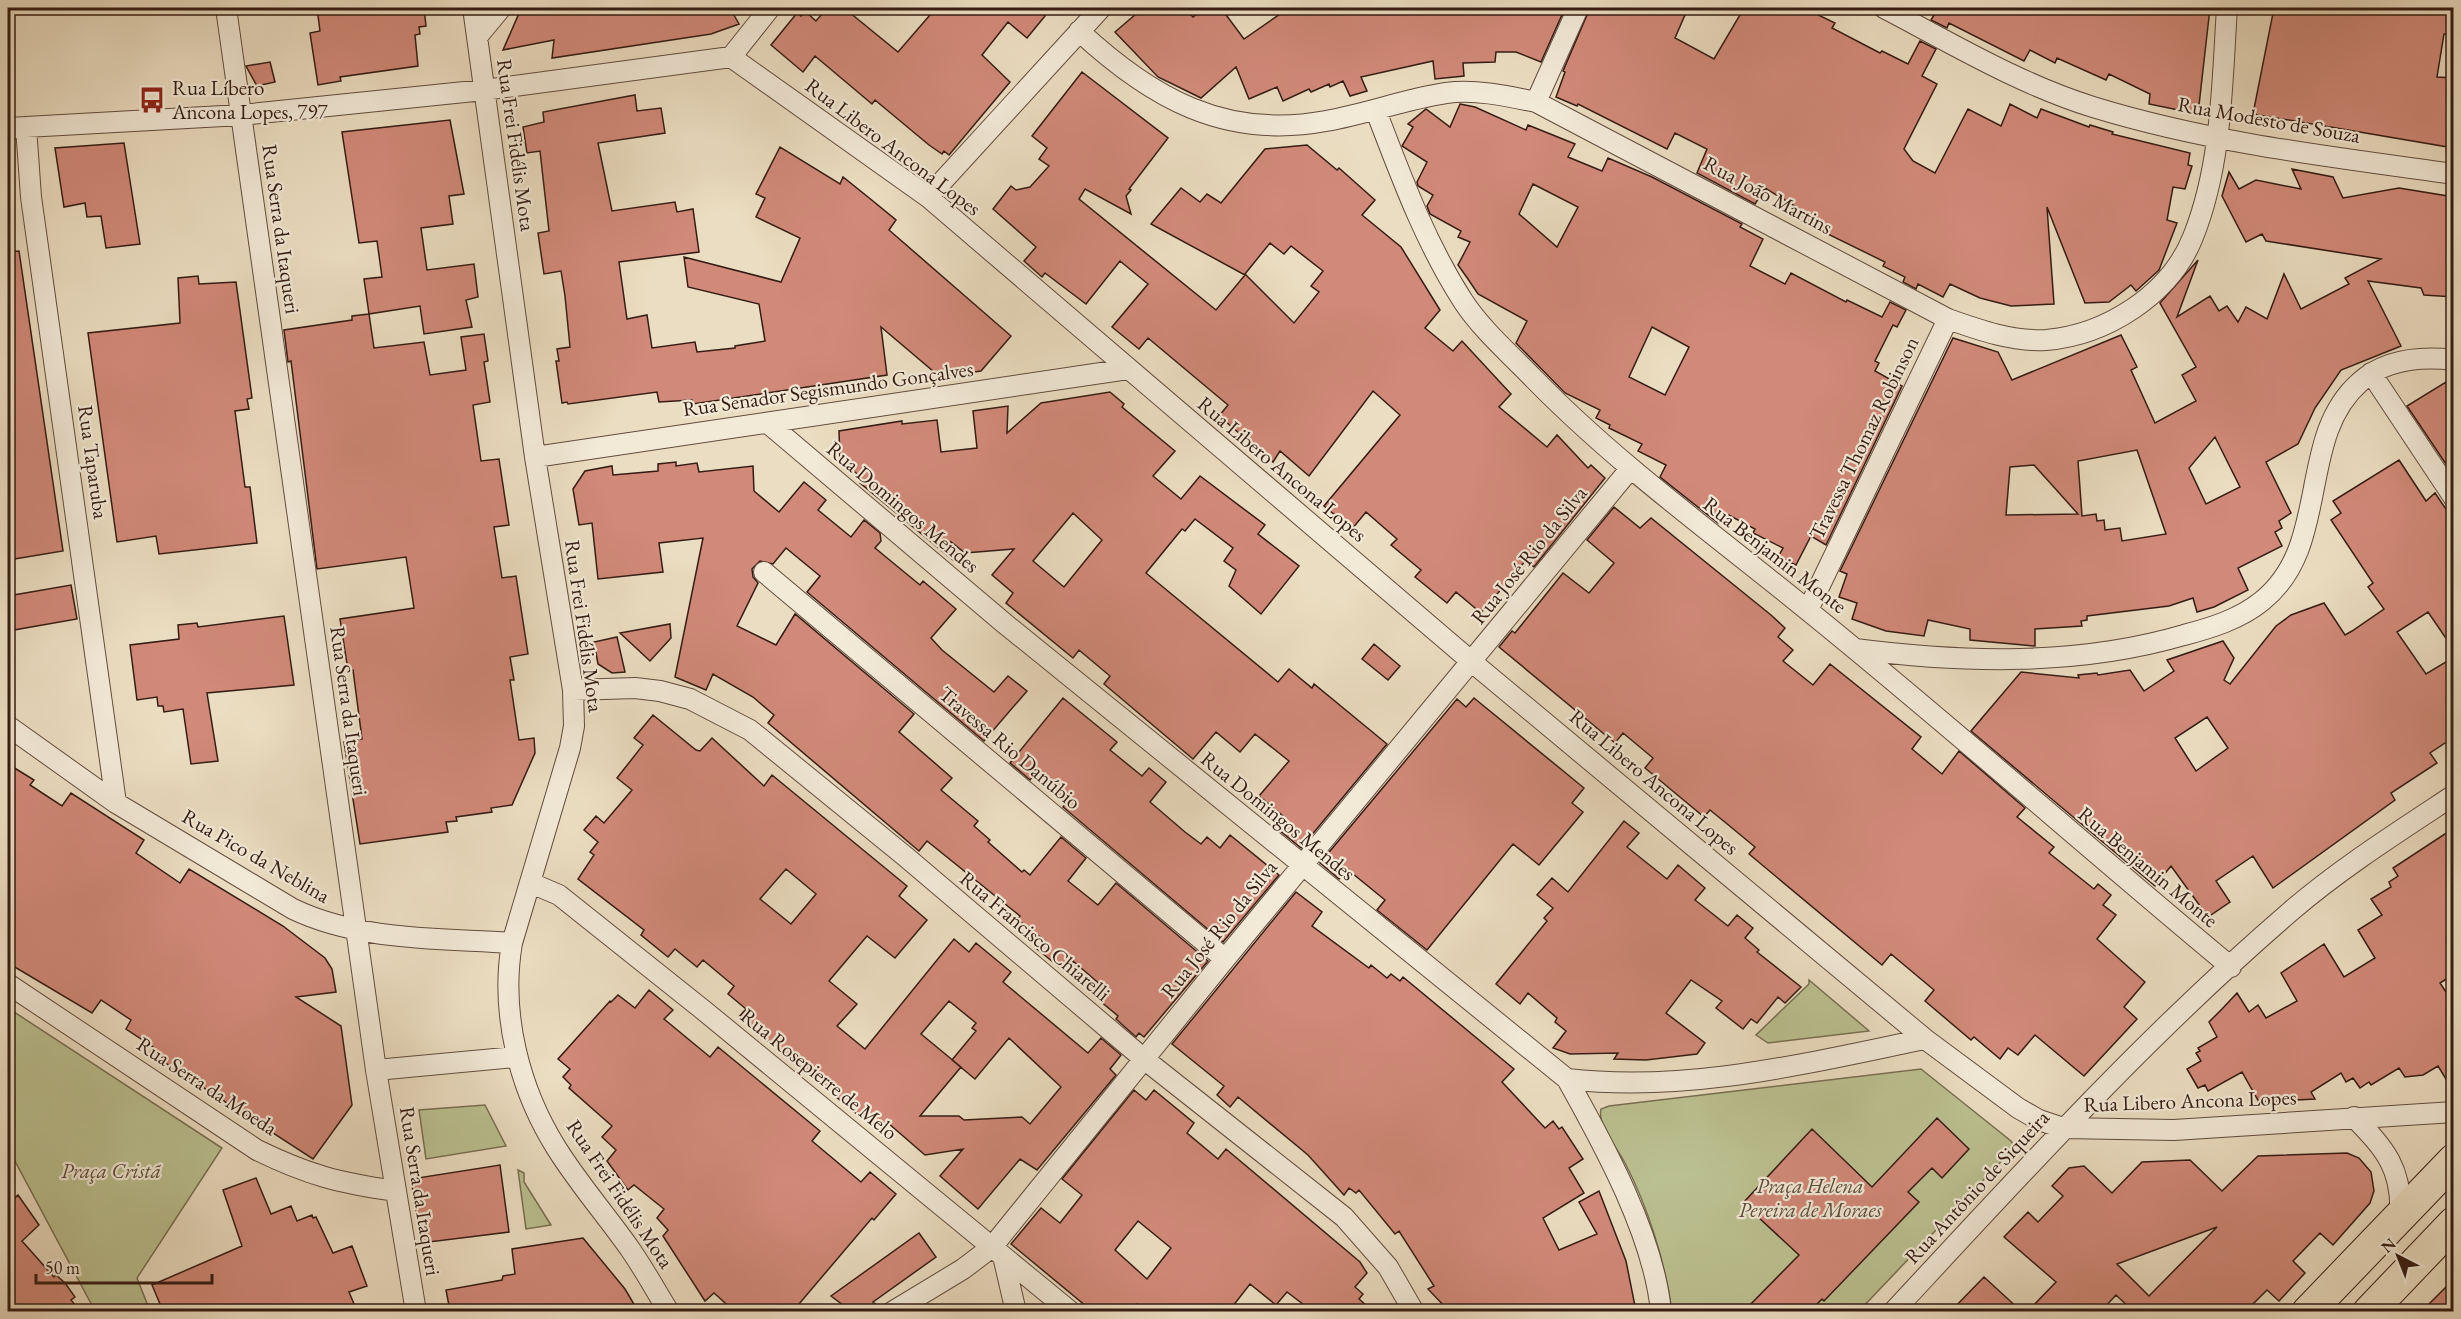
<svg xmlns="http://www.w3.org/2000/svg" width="2461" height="1319" font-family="'EB Garamond',serif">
<rect width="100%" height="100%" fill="#ebddc1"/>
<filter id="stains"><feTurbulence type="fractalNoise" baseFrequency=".00333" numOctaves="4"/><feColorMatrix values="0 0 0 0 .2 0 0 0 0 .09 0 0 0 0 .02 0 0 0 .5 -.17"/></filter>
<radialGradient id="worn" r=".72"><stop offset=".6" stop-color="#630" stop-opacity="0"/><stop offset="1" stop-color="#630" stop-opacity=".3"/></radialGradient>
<path fill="#bbc090" stroke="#786e52" stroke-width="1.5" d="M1809,980L1868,1030L1869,1031L1768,1043L1756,1035L1809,984Z
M8,1008L222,1148L137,1278L150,1311H95L8,1148Z
M1921,1069L2011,1141L2015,1147L1859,1311H1672C1665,1262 1648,1207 1625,1163C1618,1149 1597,1125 1601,1109L1609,1106Z
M485,1105L506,1146L426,1159L419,1110Z
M518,1170L524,1173V1182L551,1225L526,1229Z"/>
<path fill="#d18979" stroke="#351c13" stroke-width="1.5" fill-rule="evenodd" d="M317,8H424L426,26L419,27L420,34L415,35L418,66L340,77L341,81L318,85L310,33L320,31Z
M538,8H730L739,24L711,34L552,58L554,40L503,50L520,11Z
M827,8H844L898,52L936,8H1038L1045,16L1027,38L1008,22L982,55L1010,82L949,155L944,151L942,154L929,145L875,100L872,104L815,56L803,72L771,45L797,13L801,16L806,12L816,21Z
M1143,8H1185L1193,17L1205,8H1221L1244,39L1280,14L1276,8H1565L1541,62L1516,52H1496L1495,62L1463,63L1464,76L1435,79L1433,61L1361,77L1367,91L1350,96L1343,81L1330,87L1329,84L1311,92L1309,89L1283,101L1277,87L1249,99L1236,67L1201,98L1158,77L1115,32Z
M1590,8H1688L1675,38L1714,59L1744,8H1804L1835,23L1832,28L1880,53L1882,51L1908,64L1920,41L1936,49L1922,76L1937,84L1904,149L1913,161L1935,173L1968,109L2001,126L2010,104L2037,118L2041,109L2089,127L2090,125L2113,132L2112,134L2190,153L2188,165L2192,166L2185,189L2173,187L2167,220L2177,223L2159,270L2136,291L2131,285L2109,302L2085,303L2047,207L2054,304L2011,306L1980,298L1950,284L1943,297L1918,284L1916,289L1903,282L1905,277L1883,266L1885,262L1793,217L1798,208L1765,188L1755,204L1697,173L1707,149L1675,133L1667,149L1578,104L1577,106L1556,97L1565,72L1563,71Z
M1918,8H2210L2198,114L2149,104L2150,94L2109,74L2106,80L2057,58L2055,63L2030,50L2024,61L1949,23L1947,28L1931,20L1934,15Z
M2274,8H2454V35L2444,34L2437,77L2454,78V148L2253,114Z
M270,62L275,82L257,86L246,66Z
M1082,72L1168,138L1129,189L1131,190L1126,196L1131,214L1085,189L1079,199L1216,310L1245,275L1151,224L1181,188L1200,202L1207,194L1221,203L1265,149L1307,145L1337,170L1339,168L1375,200L1362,215L1401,247L1440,310L1425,328L1453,351L1462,341L1511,394L1499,407L1547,447L1557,435L1588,468L1591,465L1605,478L1534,567L1526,560L1481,613L1456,592L1447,603L1415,577L1421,570L1391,545L1397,539L1366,512L1352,529L1324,506L1400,415L1373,391L1309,476L1280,451L1273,462L1219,416L1228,405L1148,338L1139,349L1112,327L1148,284L1120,261L1086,304L1045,273L1042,277L1024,261L1036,247L993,209L1011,186L1016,190L1030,187L1049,166L1039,159L1047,148L1032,136ZM1270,243L1284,254L1291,246L1323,271L1311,286L1319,292L1294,323L1245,274Z
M635,95L637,111L661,108L665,133L598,143L612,211L675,202L677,212L693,209L699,252L619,262L627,319L647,315L652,348L695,342L697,352L735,348V346L765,341L759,304L688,287L684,257L781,282L800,238L756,217L765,198L756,194L780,147L840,184L843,177L868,197L896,220L889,230L1011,336L981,371L940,377L881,327L887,375L693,404L692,400L659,402L657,392L568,404L567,402L562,403L556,361H559L557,349L570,347L565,296L561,271L544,274L538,233L549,231L540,151L527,153L523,127L544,122L543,112Z
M1460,104L1475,107L1526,130L1528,125L1575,144L1568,157L1602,171L1608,158L1652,177L1742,224L1740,227L1763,239L1750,266L1785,284L1791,273L1846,302L1847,300L1882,317L1890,302L1906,310L1897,327L1893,325L1875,361L1879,363L1875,371L1902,386L1826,545L1811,536L1796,565L1778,557L1783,548L1753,533L1755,529L1725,513L1718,523L1660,477L1666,465L1638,451L1642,444L1609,428L1610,425L1596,418L1600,410L1565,393L1516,343L1527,321L1478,294L1468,279L1458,265L1470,242L1458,237L1461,231L1430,214L1427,206L1433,195L1418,186L1417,182L1427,162L1402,146L1413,127L1408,124L1426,109L1450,127ZM1533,184L1578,207L1557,247L1519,214ZM1652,327L1689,347L1665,395L1629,377Z
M450,120L464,194L449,196L453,224L421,228L427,270L474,264L478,297L466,300L472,327L424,334L420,306L369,314L374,348L424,342L430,375L466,370L461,337L484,334L488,361L484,362L490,402L473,405L481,461L499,459L509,525L494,527L502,578L516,576L528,654L510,657L514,680H510L519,740L534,738L535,753L512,805L491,808L492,812L456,817L457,821L446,822L448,832L360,844L344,742L362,739L353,670H348L340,619L414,608L406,557L317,569L291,361L288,362L284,330L352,320V316L369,314L364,279L382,277L377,241L359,243L342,132Z
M124,143L140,244L106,248L101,216L87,217L85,203L64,207L55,148Z
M2292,169L2333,177L2343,198L2399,188L2454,197V297L2424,295L2421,288L2368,281L2401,346L2341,370L2315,408L2298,444L2266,462L2291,513L2279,521L2282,528L2275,532L2282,546L2238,568L2248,590L2214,607L2197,612L2193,598L2169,606L2087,616V620L2081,621L2082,626L2035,629V646L1970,640V629L1928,620L1924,636L1886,631L1852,619L1857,603L1839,597L1847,574L1840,571L1953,338L1998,352L2012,380L2121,335L2137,367L2131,370L2155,423L2196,401L2182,375L2196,367L2160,303L2198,260L2177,317L2210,296L2219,311L2227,306L2238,322L2246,307L2267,319L2284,274L2301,309L2349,284L2345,278L2381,259L2266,241L2262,234L2246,242L2222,196L2229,172L2239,189L2256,180L2301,189ZM2215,437L2240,487L2206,504L2189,468ZM2137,450L2166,534L2122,541L2120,528L2105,530L2104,520L2097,521L2096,514L2082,516L2078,461ZM2034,465L2078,514L2006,515L2010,467Z
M19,251L63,551L8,560V252Z
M198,276L199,284L236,282L252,398L247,399L249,409L235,411L245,487H250L257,543L159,554L156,536L117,542L88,333L180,323L178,278Z
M2446,382L2454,395V476L2407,406Z
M1110,392L1124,404L1122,407L1175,451L1153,476L1181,499L1200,476L1265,525L1258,534L1299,566L1261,614L1229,586L1236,570L1224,561L1233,548L1195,519L1185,531L1182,529L1146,573L1278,682L1289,669L1312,688L1314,684L1387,744L1301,848L1274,826L1283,816L1259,796L1289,761L1255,734L1240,752L1216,732L1193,759L1104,684L1110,676L1079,650L1073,658L1006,603L1013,593L992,575L1014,549L965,553L951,542L953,560L860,483L861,477L840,460L839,431L902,421V424L937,420L941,452L977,448L973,411L1008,406L1007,433L1041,403ZM1073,513L1102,540L1064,587L1033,561Z
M2399,460L2426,501L2435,493L2454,521V650L2428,612L2397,632L2426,674L2454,657V737L2430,753L2437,763L2391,793L2395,800L2273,888L2253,856L2216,881L2230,902L2208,917L2171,866L2155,886L1971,731L2021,672L2079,678L2078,675L2097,673L2098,675L2130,670L2144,691L2174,671L2167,660L2223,641L2234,658L2224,680L2230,684L2276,626L2291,615L2324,603L2345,635L2352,631L2384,609L2368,587L2373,583L2331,520L2341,513L2333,501ZM2207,717L2228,748L2196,771L2175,738Z
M676,462V466L697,463L699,472L753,466L754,491L779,512L804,482L826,500L818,510L851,537L864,520L880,533L881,541L875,548L920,585L923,581L956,609L931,638L942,650L994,692L1008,676L1027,691L984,741L807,592L820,576L786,548L773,564L760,561L752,569L753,577L758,583L737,626L776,645L795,614L914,714L899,732L952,778L941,790L978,821L974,826L990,840L988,842L1022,872L1024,870L1030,875L1061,837L1086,858L1068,881L1098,905L1116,883L1208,961L1144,1037L1139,1033L1136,1037L1116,1019L1118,1016L1094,996L1102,986L1073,961L1064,971L1037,949L1044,940L1017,919L1020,916L927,841L919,851L768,723L774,715L753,697L713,674L706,690L675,677L703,538L659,543L663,572L598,579L592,523L579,525L573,489L585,471L612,466L613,475L658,471V464Z
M1614,507L1640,528L1651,518L1771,615L1785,628L1778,637L1793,650L1783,661L1813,685L1830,664L1921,737L1912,749L1942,774L1959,751L2025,808L2017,817L2054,847L2049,853L2094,889L2098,884L2111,895L2103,905L2116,915L2097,939L2145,982L2124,1007L2137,1019L2084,1076L2035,1035L2018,1055L2008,1048L2000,1059L1974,1037L1971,1040L1925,1001L1934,990L1891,954L1882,965L1749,854L1755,847L1726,823L1710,810L1704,817L1645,768L1653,758L1623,733L1615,743L1499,647L1512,631L1515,633L1563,573L1589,593L1614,563L1587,540Z
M71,585L77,619L8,631V596Z
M284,616L294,685L207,693L218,761L191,764L183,709L164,712L163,706H158L157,697L137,700L130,645L179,639L178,625L197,623L198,627Z
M670,624L671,638L650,661L620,633Z
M617,637L625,672L612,673L598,664L594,642Z
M1374,644L1400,666L1388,680L1362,659Z
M1063,698L1117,742L1110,750L1142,776L1149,768L1166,782L1150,802L1185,832L1201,844L1207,837L1220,848L1230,835L1279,875L1223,942L1063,807L1066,803L1033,776L1030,780L1010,763Z
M1474,698L1584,788L1572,803L1583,812L1539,865L1513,844L1427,950L1377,910L1385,900L1347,869L1339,879L1320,863L1457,699L1466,707Z
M653,715L696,750L700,751L712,738L764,786L772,775L907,886L899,896L927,920L895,958L867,936L829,981L857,1004L837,1026L865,1049L954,939L969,952L976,943L1011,972L1003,982L1088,1053L1101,1038L1121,1055L1110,1069L1116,1075L1037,1170L1020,1159L978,1209L940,1176L963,1149L925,1155L888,1123L880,1133L739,1017L746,1009L728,994L734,986L703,960L697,967L675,949L668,957L641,935L644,930L578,879L594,855L590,852L598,842L584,830L596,816L604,823L632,790L617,778L643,745L634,738ZM786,869L816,894L791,924L760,899ZM949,1001L976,1023L972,1028L976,1031L952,1060L975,1079L1009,1038L1061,1087L1030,1124L1022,1117L964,1120L959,1116H920L961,1067L921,1034Z
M8,764L34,780L30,785L62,806L71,793L144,840L136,853L180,883L189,869L283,926L325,958L332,969L336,992L296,997L341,1026L352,1105L313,1159L150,1053L153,1047L126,1029L131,1020L101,1000L92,1013L8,963Z
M1624,821L1639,833L1627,847L1667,879L1678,865L1705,888L1695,900L1728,926L1737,915L1753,928L1745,938L1759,950L1757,952L1801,987L1785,1003L1778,997L1757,1023L1751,1019L1743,1029L1716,1008L1722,1001L1691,980L1666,1013L1705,1043L1697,1054L1646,1060L1614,1059L1618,1053L1570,1054L1553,1048L1566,1031L1555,1022L1557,1018L1528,993L1520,1004L1496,984L1547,921L1544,918L1553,908L1537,895L1552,878L1568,892Z
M2454,828V974L2440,983L2454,1004V1092L2438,1066L2423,1075L2405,1077L2399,1068L2371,1085L2369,1082L2360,1088L2353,1078L2346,1082L2341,1073L2311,1092L2315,1099L2259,1102L2242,1072L2208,1091L2205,1085L2198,1088L2187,1069L2201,1061L2196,1053L2200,1051L2198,1048L2217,1037L2209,1022L2222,1009L2237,993L2249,1012L2258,1005L2266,1018L2297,1001L2281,973L2324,944L2344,977L2375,958L2358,930L2382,915L2371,899L2391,887L2389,882L2398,876L2393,868Z
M1296,892L1322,912L1312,926L1369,968L1371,965L1387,978L1391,974L1400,981L1403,977L1514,1069L1502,1082L1545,1128L1553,1121L1559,1129L1562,1127L1583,1159L1569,1168L1584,1193L1543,1218L1559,1250L1597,1234L1579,1202L1599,1191L1626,1261L1636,1311H1449L1428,1289L1434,1286L1399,1231L1395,1234L1359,1190L1356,1193L1349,1188L1344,1195L1308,1155L1238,1097L1230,1107L1217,1095L1224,1086L1172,1044Z
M649,990L673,1010L664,1019L710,1057L718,1047L820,1131L812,1141L861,1182L870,1172L896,1194L874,1220L872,1218L793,1311H734L714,1293L705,1301L663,1236L668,1230L657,1218L664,1209L634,1185L628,1190L607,1161L616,1150L602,1137L612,1126L569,1088L571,1085L563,1077L570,1069L558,1059L610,1001L611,1002L618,995L635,1008Z
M1134,1090L1146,1100L1154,1090L1194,1123L1187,1133L1218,1159L1226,1149L1360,1262L1367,1273L1355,1287L1363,1294L1359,1299L1373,1311H1312L1287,1292L1276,1305L1250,1284L1229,1311H1146L1137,1304L1131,1311H1092L1011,1244L1041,1208L1060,1223L1082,1195L1062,1179ZM1138,1221L1171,1248L1147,1279L1115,1250Z
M1937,1118L1969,1149L1942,1178L1932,1168L1908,1192L1919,1202L1824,1301L1822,1299L1810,1311H1744L1799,1255L1743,1203L1812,1129L1872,1187Z
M2347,1153L2359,1158L2371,1172L2374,1191L2370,1203L2333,1245L2320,1233L2293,1261L2305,1273L2279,1301L2267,1290L2246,1311H2133L2116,1295L2101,1311H2028L2056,1282L2004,1237L2028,1212L2038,1222L2063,1196L2052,1186L2069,1168L2084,1166L2112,1193L2142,1162L2190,1160L2222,1191L2258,1156ZM2217,1227L2149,1296L2117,1264Z
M500,1165L509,1232L421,1243L411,1179Z
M256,1178L271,1214L291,1206L297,1221L312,1215L313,1218L316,1217L333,1253L352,1246L367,1286L349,1292L357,1311H163L152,1285L242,1246L223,1190Z
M18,1195L39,1225L22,1241L54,1277L56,1275L65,1283L75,1297L71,1300L80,1311H8V1205Z
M919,1233L936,1257L873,1302L881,1308L880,1311H851L831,1296Z
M583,1238L625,1289L638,1311H450L446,1290L502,1280L503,1276L515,1274L512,1249Z
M1984,1277L2021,1311H1951Z
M2454,1279V1311H2422Z"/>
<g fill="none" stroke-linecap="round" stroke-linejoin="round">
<g stroke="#624c3e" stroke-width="22">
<path id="minor" d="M226,8L376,1070L416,1312
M473,8L535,457L573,690L574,726L570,748L512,943C500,1013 519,1089 557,1149C579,1184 606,1215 630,1249C644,1269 656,1291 669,1312
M1884,8C1951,43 2019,84 2093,107C2210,143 2332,157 2454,174
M1079,31C1150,97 1224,140 1326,121C1366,114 1406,99 1446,93C1476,89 1507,96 1536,102L1948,319C1979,330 2013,342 2046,340C2106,335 2170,295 2193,237C2222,165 2222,84 2227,8
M477,37L501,8
M731,57L770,8
M1536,102L1578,8
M1376,111C1401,176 1425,242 1463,301C1482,330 1510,354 1534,379C1619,466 1717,536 1811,613C1953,728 2090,850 2231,967
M26,127L31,197L116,803
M8,128L241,115L484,90L731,57L928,197L1472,662L1925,1039L2018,1108L2039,1120L2063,1128L2174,1130L2454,1112
M928,197L1101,8
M2371,373L2454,498
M769,424L1004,623L1567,1079C1604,1145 1654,1236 1661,1312
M535,457L1128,369
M764,572L1225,959
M1808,610L1948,319
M1855,649C1963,663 2078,666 2184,635C2211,628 2240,619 2262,601C2332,545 2296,438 2360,382C2386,359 2420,356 2454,360
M573,690L635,688L660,691L690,699L750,730L906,857L1144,1059L1344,1217L1388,1267L1414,1312
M8,726L116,803L293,909C360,941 438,938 512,943
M531,883L559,895L702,1009L1071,1312
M8,984L257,1150C308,1175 339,1183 396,1191
M376,1070L516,1057
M1567,1079C1689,1093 1807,1063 1925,1039
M2354,1117C2385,1149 2403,1169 2400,1217
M1003,1256L1016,1312
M892,1312L963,1269L992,1247L1225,959L1630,469
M1893,1312C2021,1174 2148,1034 2291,911C2341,868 2398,832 2454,795"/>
</g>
<g stroke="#351c13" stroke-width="34">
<path id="primary" d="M2308,1312L2454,1160
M2369,1312L2454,1223"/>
</g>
<use href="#minor" stroke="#f2e9d7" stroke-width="20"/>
<use href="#primary" stroke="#ebddc1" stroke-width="32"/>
</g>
<defs>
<g id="bus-bare" transform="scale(2.07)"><path d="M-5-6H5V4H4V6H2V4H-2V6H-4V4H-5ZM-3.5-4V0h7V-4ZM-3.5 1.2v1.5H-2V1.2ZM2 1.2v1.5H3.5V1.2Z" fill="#8f2418" stroke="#f2e9d7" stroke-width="2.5" paint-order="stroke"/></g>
</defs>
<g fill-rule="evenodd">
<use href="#bus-bare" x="152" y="100"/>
</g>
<g text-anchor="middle" stroke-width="4.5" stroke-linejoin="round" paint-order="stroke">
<g font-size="21" fill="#351c13" stroke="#f2e9d7" text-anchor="start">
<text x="172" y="95">Rua Líbero<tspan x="172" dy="24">Ancona Lopes, 797</tspan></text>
</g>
<g font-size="21" fill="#351c13" stroke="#f2e9d7">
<text transform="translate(2269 120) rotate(10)" y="7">Rua Modesto de Souza</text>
<text transform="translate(516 145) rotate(82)" y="7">Rua Frei Fidélis Mota</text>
<text transform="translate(893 147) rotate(37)" y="7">Rua Libero Ancona Lopes</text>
<text transform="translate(1768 195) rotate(28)" y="7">Rua João Martins</text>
<text transform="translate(281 229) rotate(82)" y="7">Rua Serra da Itaqueri</text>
<text transform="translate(828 389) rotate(-8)" y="7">Rua Senador Segismundo Gonçalves</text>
<text transform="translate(1864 438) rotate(-64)" y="7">Travessa Thomaz Robinson</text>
<text transform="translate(93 462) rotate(82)" y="7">Rua Taparuba</text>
<text transform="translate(1282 469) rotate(40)" y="7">Rua Libero Ancona Lopes</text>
<text transform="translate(903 507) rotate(40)" y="7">Rua Domingos Mendes</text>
<text transform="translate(1529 555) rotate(-51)" y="7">Rua José Rio da Silva</text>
<text transform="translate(1775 555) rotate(38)" y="7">Rua Benjamin Monte</text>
<text transform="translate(584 626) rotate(82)" y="7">Rua Frei Fidélis Mota</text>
<text transform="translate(349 711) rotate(82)" y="7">Rua Serra da Itaqueri</text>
<text transform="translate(1010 748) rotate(40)" y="7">Travessa Rio Danúbio</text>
<text transform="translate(1654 782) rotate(40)" y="7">Rua Libero Ancona Lopes</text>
<text transform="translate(1278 816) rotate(39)" y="7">Rua Domingos Mendes</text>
<text transform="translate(256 856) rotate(30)" y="7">Rua Pico da Neblina</text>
<text transform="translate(2148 867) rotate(40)" y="7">Rua Benjamin Monte</text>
<text transform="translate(1219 929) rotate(-51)" y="7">Rua José Rio da Silva</text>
<text transform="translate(1035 936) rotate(40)" y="7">Rua Francisco Chiarelli</text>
<text transform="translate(819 1074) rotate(39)" y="7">Rua Rosepierre de Melo</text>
<text transform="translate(207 1086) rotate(33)" y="7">Rua Serra da Moeda</text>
<text transform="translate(2190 1101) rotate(-2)" y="7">Rua Libero Ancona Lopes</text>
<text transform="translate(1977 1187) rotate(-47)" y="7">Rua Antônio de Siqueira</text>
<text transform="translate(420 1191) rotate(81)" y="7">Rua Serra da Itaqueri</text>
<text transform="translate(620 1194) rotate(56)" y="7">Rua Frei Fidélis Mota</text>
</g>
<g font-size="21" font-style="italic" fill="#5d4d38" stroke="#f2e9d7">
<text x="111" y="1178">Praça Cristã</text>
<text x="1810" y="1193">Praça Helena<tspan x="1810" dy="24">Pereira de Moraes</tspan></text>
</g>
</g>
<rect width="2461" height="1319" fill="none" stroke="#ebddc1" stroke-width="30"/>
<rect x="9" y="9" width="2443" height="1301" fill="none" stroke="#351c13" stroke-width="3"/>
<rect x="15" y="15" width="2431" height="1289" fill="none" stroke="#351c13" stroke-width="1.5"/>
<g transform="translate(2398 1256) rotate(318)" stroke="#f2e9d7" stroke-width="4.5" paint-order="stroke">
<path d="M0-4.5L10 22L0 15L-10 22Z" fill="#351c13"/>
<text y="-9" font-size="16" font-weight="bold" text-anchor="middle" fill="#351c13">N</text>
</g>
<path d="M36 1274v9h176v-9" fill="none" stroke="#351c13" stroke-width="3"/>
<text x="45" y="1274" font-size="18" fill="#351c13" stroke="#f2e9d7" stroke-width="4.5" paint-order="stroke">50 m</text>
<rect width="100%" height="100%" filter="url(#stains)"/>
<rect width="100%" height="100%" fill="url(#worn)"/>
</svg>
